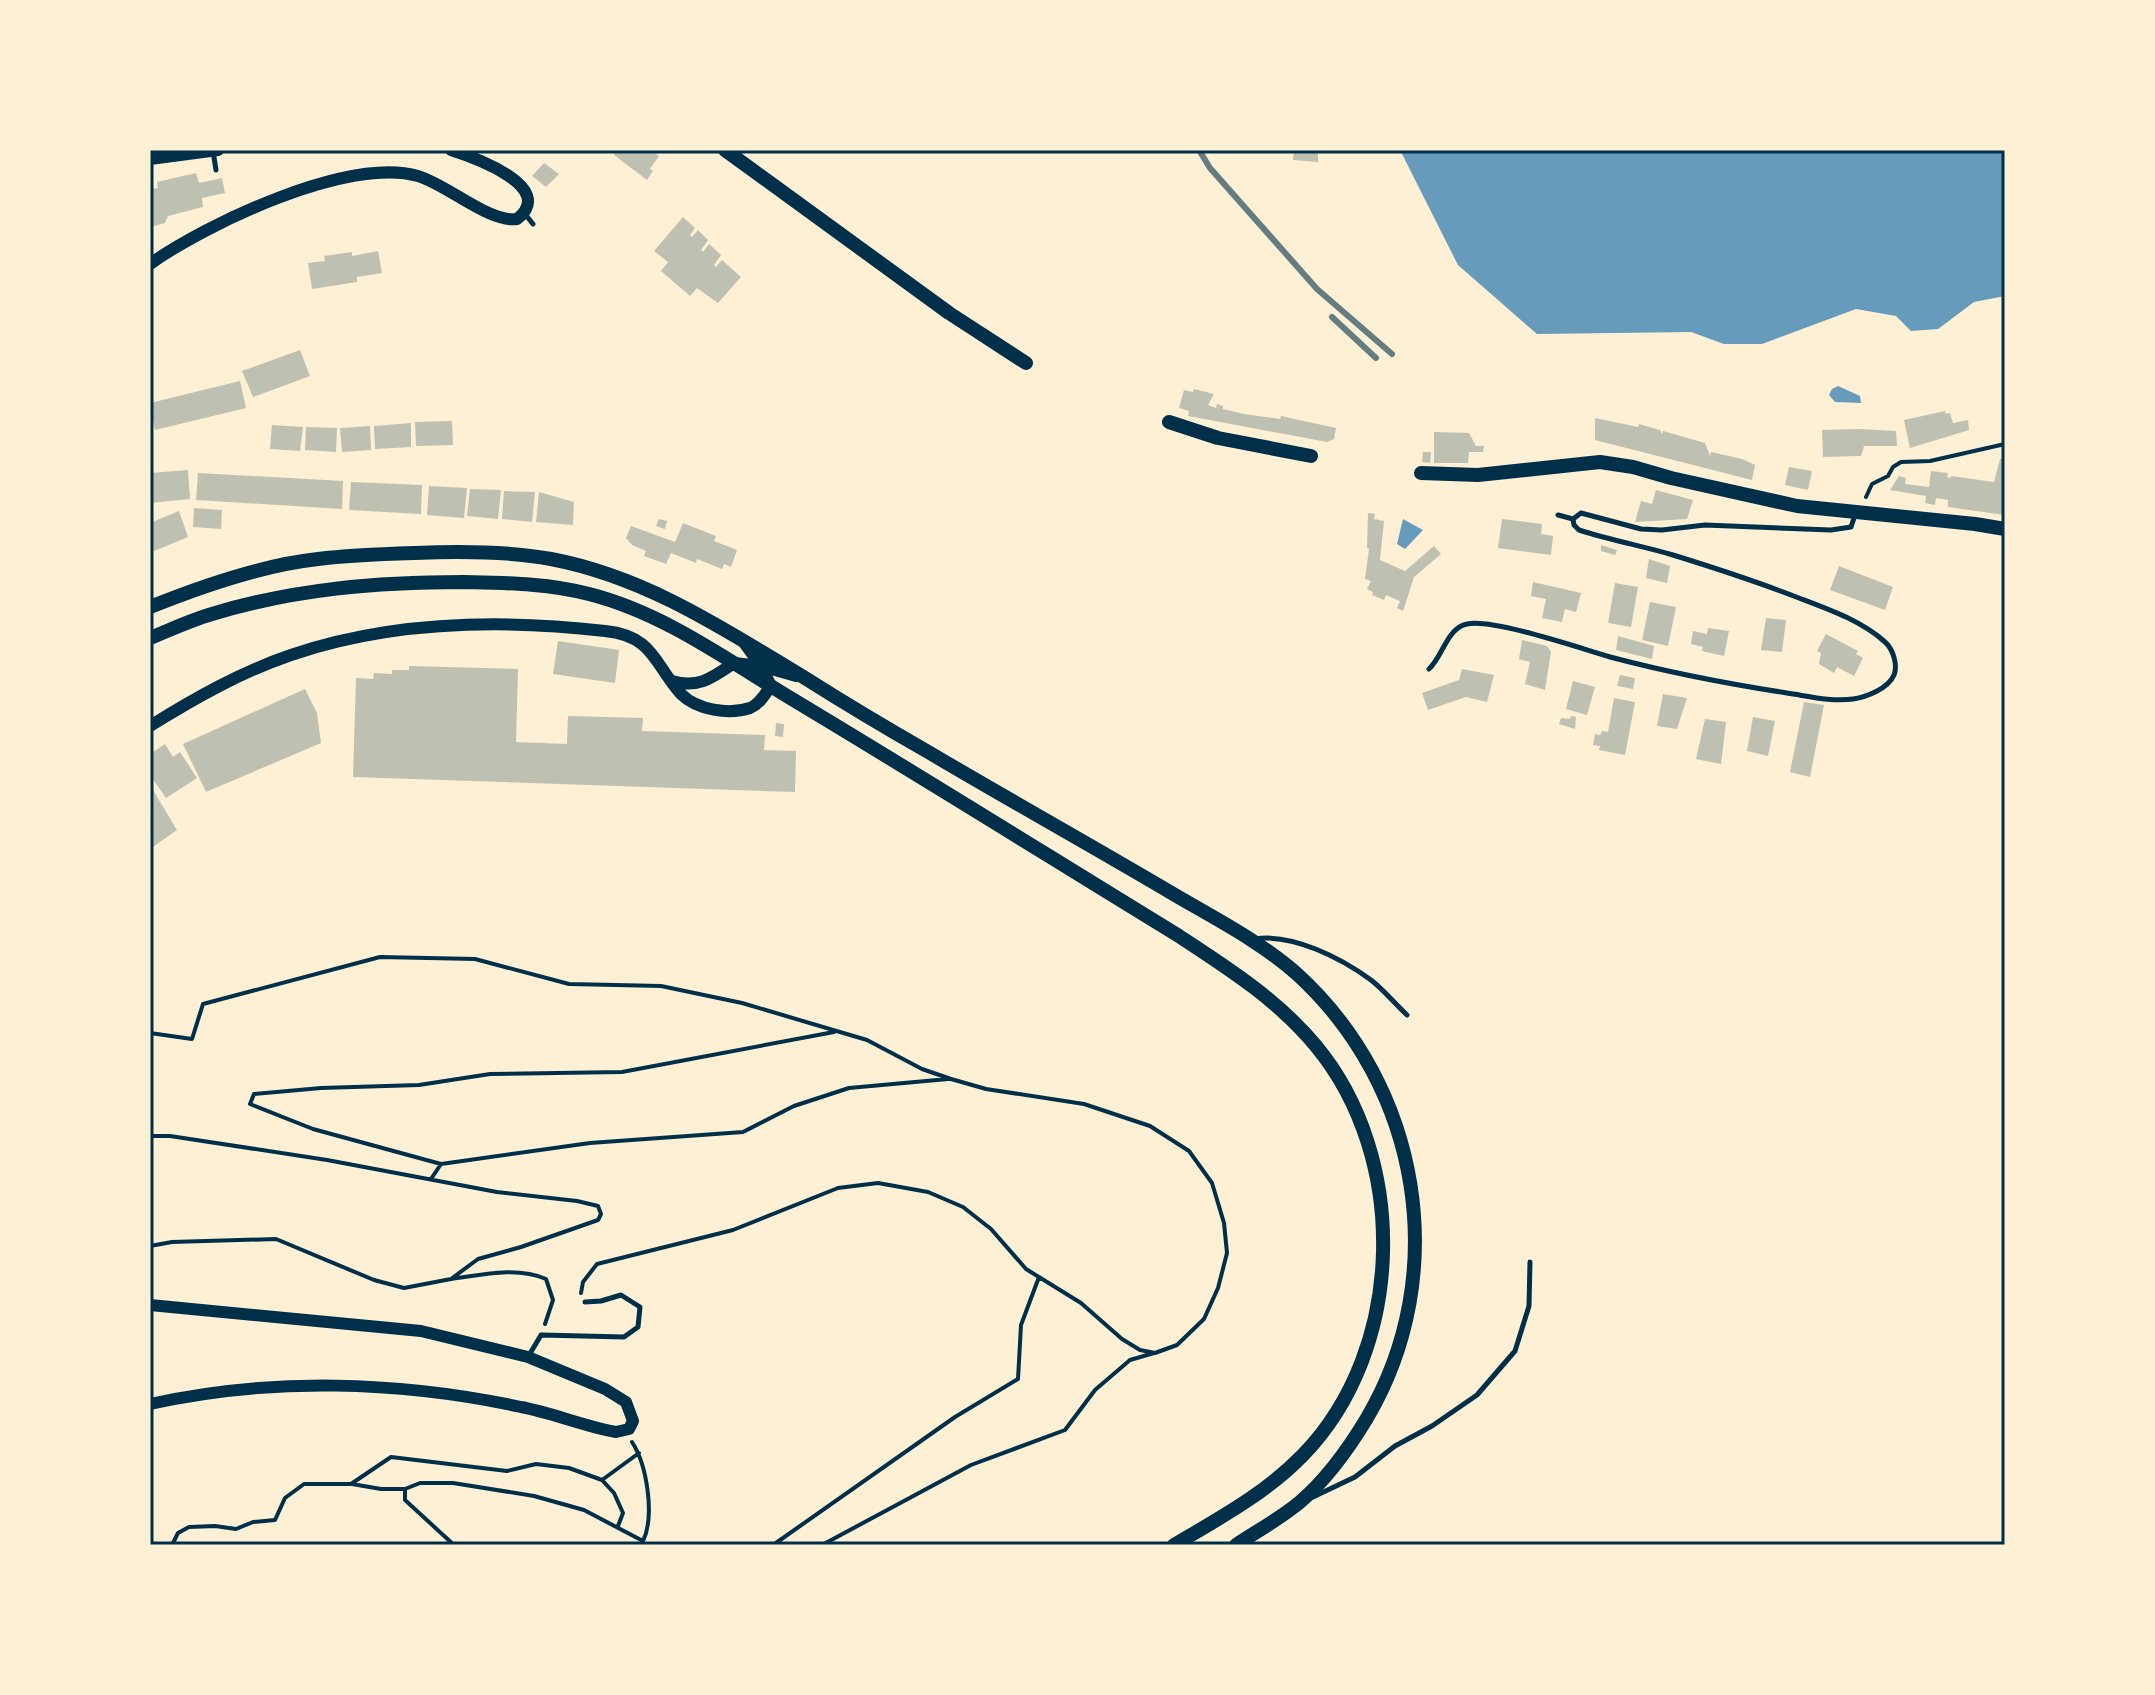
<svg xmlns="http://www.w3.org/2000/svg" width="2155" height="1695" font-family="Montserrat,sans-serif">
<rect width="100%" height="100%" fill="#fdf0d5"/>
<path fill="#669bbc" d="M1400,150H2005V296L1974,302L1938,329L1911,331L1896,316L1856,309L1762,344H1724L1691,332L1537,334L1458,265Z
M1838,386L1860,396L1861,403L1835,402L1829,395L1832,389Z
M1403,519L1423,530L1405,549L1397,544Z"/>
<path fill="#bec0b2" d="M617,150H651L659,156L650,169L653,171L647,180L614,155Z
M1294,150H1318V162L1293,160Z
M544,163L559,174L546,187L532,176Z
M196,173L199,183L222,178L225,193L202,198L203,207L168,216L165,223L150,227V189L158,188L157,182Z
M683,217L695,228L690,235L692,237L698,230L708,240L701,250L703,252L709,244L721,255L714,265L716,267L722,260L741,277L718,303L697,288L690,296L661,271L668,262L654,251Z
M378,251L382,273L357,277V282L312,289L308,263L325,261L324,256L352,252V256Z
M300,350L310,376L253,397L242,371Z
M240,381L246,408L155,430L150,403Z
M1194,389L1214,394L1208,405L1216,408L1217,404L1223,406V409L1244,414L1280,419L1281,416L1336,428L1334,439L1327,442L1188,416L1189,411L1179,408L1184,390L1193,392Z
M1945,411L1946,414L1950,413L1953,423L1968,420L1969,430L1910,448L1904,420Z
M1595,418L1638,427L1639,424L1660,430L1662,434L1663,431L1705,443L1710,456L1711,452L1742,459L1755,465L1752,480L1595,440Z
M452,421L453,445L416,446L415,422Z
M411,423V447L375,449L374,426Z
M272,425L303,427L300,451L270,449Z
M370,426L371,450L342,452L340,428Z
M306,427L337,428L336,452L305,450Z
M1860,429L1896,431L1897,446H1864L1861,456L1823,457L1822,430Z
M1434,432L1469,433L1476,446H1484L1483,452H1469L1468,463H1434Z
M1423,452H1431L1430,463L1422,462Z
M2000,459H2005V515L1948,507V500L1936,498L1935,505L1925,503L1926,496L1890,490L1899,476L1906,478L1905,484L1929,487L1931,471L1948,473L1947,477L1951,478V476L1994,482Z
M1789,467L1812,471L1808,490L1785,485Z
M188,470L190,499L150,503V473Z
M198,473L343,481L342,509L196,500Z
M351,482L422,485L421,514L349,510Z
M429,486L467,488L464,518L427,515Z
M470,489L501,490L498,519L467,516Z
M1656,490L1693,500L1687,519L1635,522L1641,501L1652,504Z
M504,491L535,492L532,522L502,519Z
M539,492L574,502L573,525L536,522Z
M194,508L222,510L221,529L193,527Z
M179,511L188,537L154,551L150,542V523Z
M1368,513L1375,514L1374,519L1384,521L1380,560L1405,571L1434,546L1441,554L1414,577L1403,611L1397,608L1400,601L1386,595L1384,600L1372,595L1373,592L1367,589L1371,581L1365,579L1369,549L1367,548Z
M659,519L667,521L665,529L656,526Z
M1502,519L1542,524L1541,534L1553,536L1551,555L1498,548Z
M683,523L716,536L714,541L737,550L731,567L724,564L722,569L697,559L696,563L671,553L666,564L644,556L646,551L632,545L626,538L631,526L675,542Z
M1601,545L1617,550L1615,555L1601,551Z
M1649,559L1670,566L1667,583L1646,578Z
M1839,566L1893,587L1885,610L1830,590Z
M1533,582L1581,593L1576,612L1565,609L1562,622L1542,618L1546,599L1531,596Z
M1615,583L1638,587L1631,627L1608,623Z
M1650,602L1676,607L1668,646L1642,640Z
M1766,618L1786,620L1782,652L1761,650Z
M1708,628L1729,631L1724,656L1702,651L1703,647L1691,644L1693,631L1707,634Z
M1826,634L1858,651L1856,654L1863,658L1854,676L1837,667L1834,673L1819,664L1821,653L1817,651Z
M1618,636L1654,646L1652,659L1616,650Z
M1522,640L1547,646L1551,652L1545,690L1525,684L1530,662L1519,659Z
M558,641L619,650L615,683L553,674Z
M409,666L518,669L516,742L567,744L568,716L643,718L642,731L765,735L764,750L796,751L795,792L353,777L356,678L373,679L374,673L392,674V670H409Z
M1462,669L1494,675L1487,702L1466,697L1428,710L1422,693L1459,680Z
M1620,675L1635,678L1633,689L1617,686Z
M1573,681L1595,687L1587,715L1566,709Z
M305,689L317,713L321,743L206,792L183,744Z
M1663,694L1687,698L1677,729L1657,726Z
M1614,698L1635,702L1625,755L1599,750L1600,746L1593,745L1595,734L1600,735L1602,731L1608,732Z
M1804,702L1824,705L1810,777L1790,772Z
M1571,716L1576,717L1575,729L1559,724L1561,718L1570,719Z
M1753,717L1775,721L1768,756L1747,751Z
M1705,719L1726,722L1721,764L1696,759Z
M776,723L784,724L783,737L775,736Z
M165,744L173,757L180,752L197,778L166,798L150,775V754Z
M150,785L177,830L150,849Z"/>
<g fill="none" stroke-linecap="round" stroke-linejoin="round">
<path stroke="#003049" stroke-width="4" d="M1866,497L1872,484L1888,476L1893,467L1901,462L1930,461L2005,444
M150,1033L192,1039L203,1004L380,957L475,959L569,984L661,986L742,1003L867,1040L922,1069L951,1079L986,1089L1084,1104L1150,1126L1189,1151L1212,1183L1224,1223L1227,1253L1218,1288L1204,1319L1177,1345L1155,1353L1140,1350L1122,1339L1081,1303L1026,1269L991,1229L963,1207L928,1192L878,1183L838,1188L733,1230L597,1264L583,1282L581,1293
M150,1136H170L327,1160L497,1192L577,1201L598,1206L601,1214L598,1220L521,1247L478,1259L451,1279C481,1275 517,1266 546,1279L553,1300L545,1324
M441,1164L313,1129L250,1104L254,1094L321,1088L419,1085L490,1074L622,1072L834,1032
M431,1179L441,1164L590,1143L743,1132L794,1106L849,1088L948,1079
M150,1246L172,1242L276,1239L374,1280L404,1288L451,1279
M602,1480L639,1453
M352,1484L381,1489H405
M172,1545L178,1533L189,1527L215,1526L236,1529L253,1522L275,1520L285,1498L304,1484H351L391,1457L507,1471L536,1464L569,1468L602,1480L614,1493L623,1513L618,1526
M454,1545L405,1500V1489L420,1483H453L534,1496L584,1510L643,1541C655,1516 647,1465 632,1442
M773,1545L955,1417L1018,1379L1021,1325L1039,1277
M822,1545L971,1465L1065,1430L1095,1390L1130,1360L1154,1353"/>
<path stroke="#003049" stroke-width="5" d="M213,151L216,170
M525,214L533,224
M1558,515L1573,519
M1429,669C1443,656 1447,628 1467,624C1493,618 1585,650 1614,658C1671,673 1729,684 1787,693C1808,696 1831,702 1853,699C1866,697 1888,689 1894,675C1898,665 1893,649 1885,642C1862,621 1828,609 1799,598C1758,582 1715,568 1673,555C1642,546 1610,540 1579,530L1574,525L1573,519L1581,513L1641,529L1662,530L1705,525L1831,530L1851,527L1856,512
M1255,939C1292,933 1341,958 1371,980C1384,990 1395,1004 1407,1015
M528,1357L541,1335L624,1337L638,1327L640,1307L621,1295L601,1301L585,1302
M1313,1497L1355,1477L1395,1446L1432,1426L1477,1395L1515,1351L1529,1306L1530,1262"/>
<path stroke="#003049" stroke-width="12" d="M150,159L218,150
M150,264C206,224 349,156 418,176C448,185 489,223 517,219C558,187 473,157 451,150
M672,681C698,689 712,678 734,663L761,666L796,676
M150,726C195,698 241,672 291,655C391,621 501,619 605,631C654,636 654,664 681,694C697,710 729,715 750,708C760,704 765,694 771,686L761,666L745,644
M150,1305L421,1331L528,1357L605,1389L626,1402L633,1421L629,1429L616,1432C583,1426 553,1413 521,1407C400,1381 271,1377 150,1404"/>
<path stroke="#003049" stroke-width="14" d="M725,150L949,313L1026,363
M1169,422L1218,438L1311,456
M1421,473L1478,475L1600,462L1633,467L1671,478L1797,506L1975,524L2005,529"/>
<path stroke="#003049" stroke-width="14" d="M150,607C202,586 262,565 318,559C350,555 383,554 415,553C460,551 507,551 551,559C646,577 724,629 805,678C846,704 888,729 930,753C1011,801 1094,847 1175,895C1216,919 1261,942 1297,974C1421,1087 1452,1274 1367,1418C1349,1448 1327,1479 1300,1502C1281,1518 1257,1531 1236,1545
M150,638C170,630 191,620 212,614C294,589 378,582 463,582C505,583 548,583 589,594C664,613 727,660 792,699C922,777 1050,857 1179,936C1228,968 1278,1000 1316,1046C1409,1158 1406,1349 1303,1455C1266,1493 1220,1518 1174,1545"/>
<path stroke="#657d81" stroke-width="6" d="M1199,150L1210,168L1317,289L1392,354
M1332,317L1376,358"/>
</g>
<rect width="2155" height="1695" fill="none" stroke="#fdf0d5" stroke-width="304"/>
<rect x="152" y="152" width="1851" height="1391" fill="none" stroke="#003049" stroke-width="3"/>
</svg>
